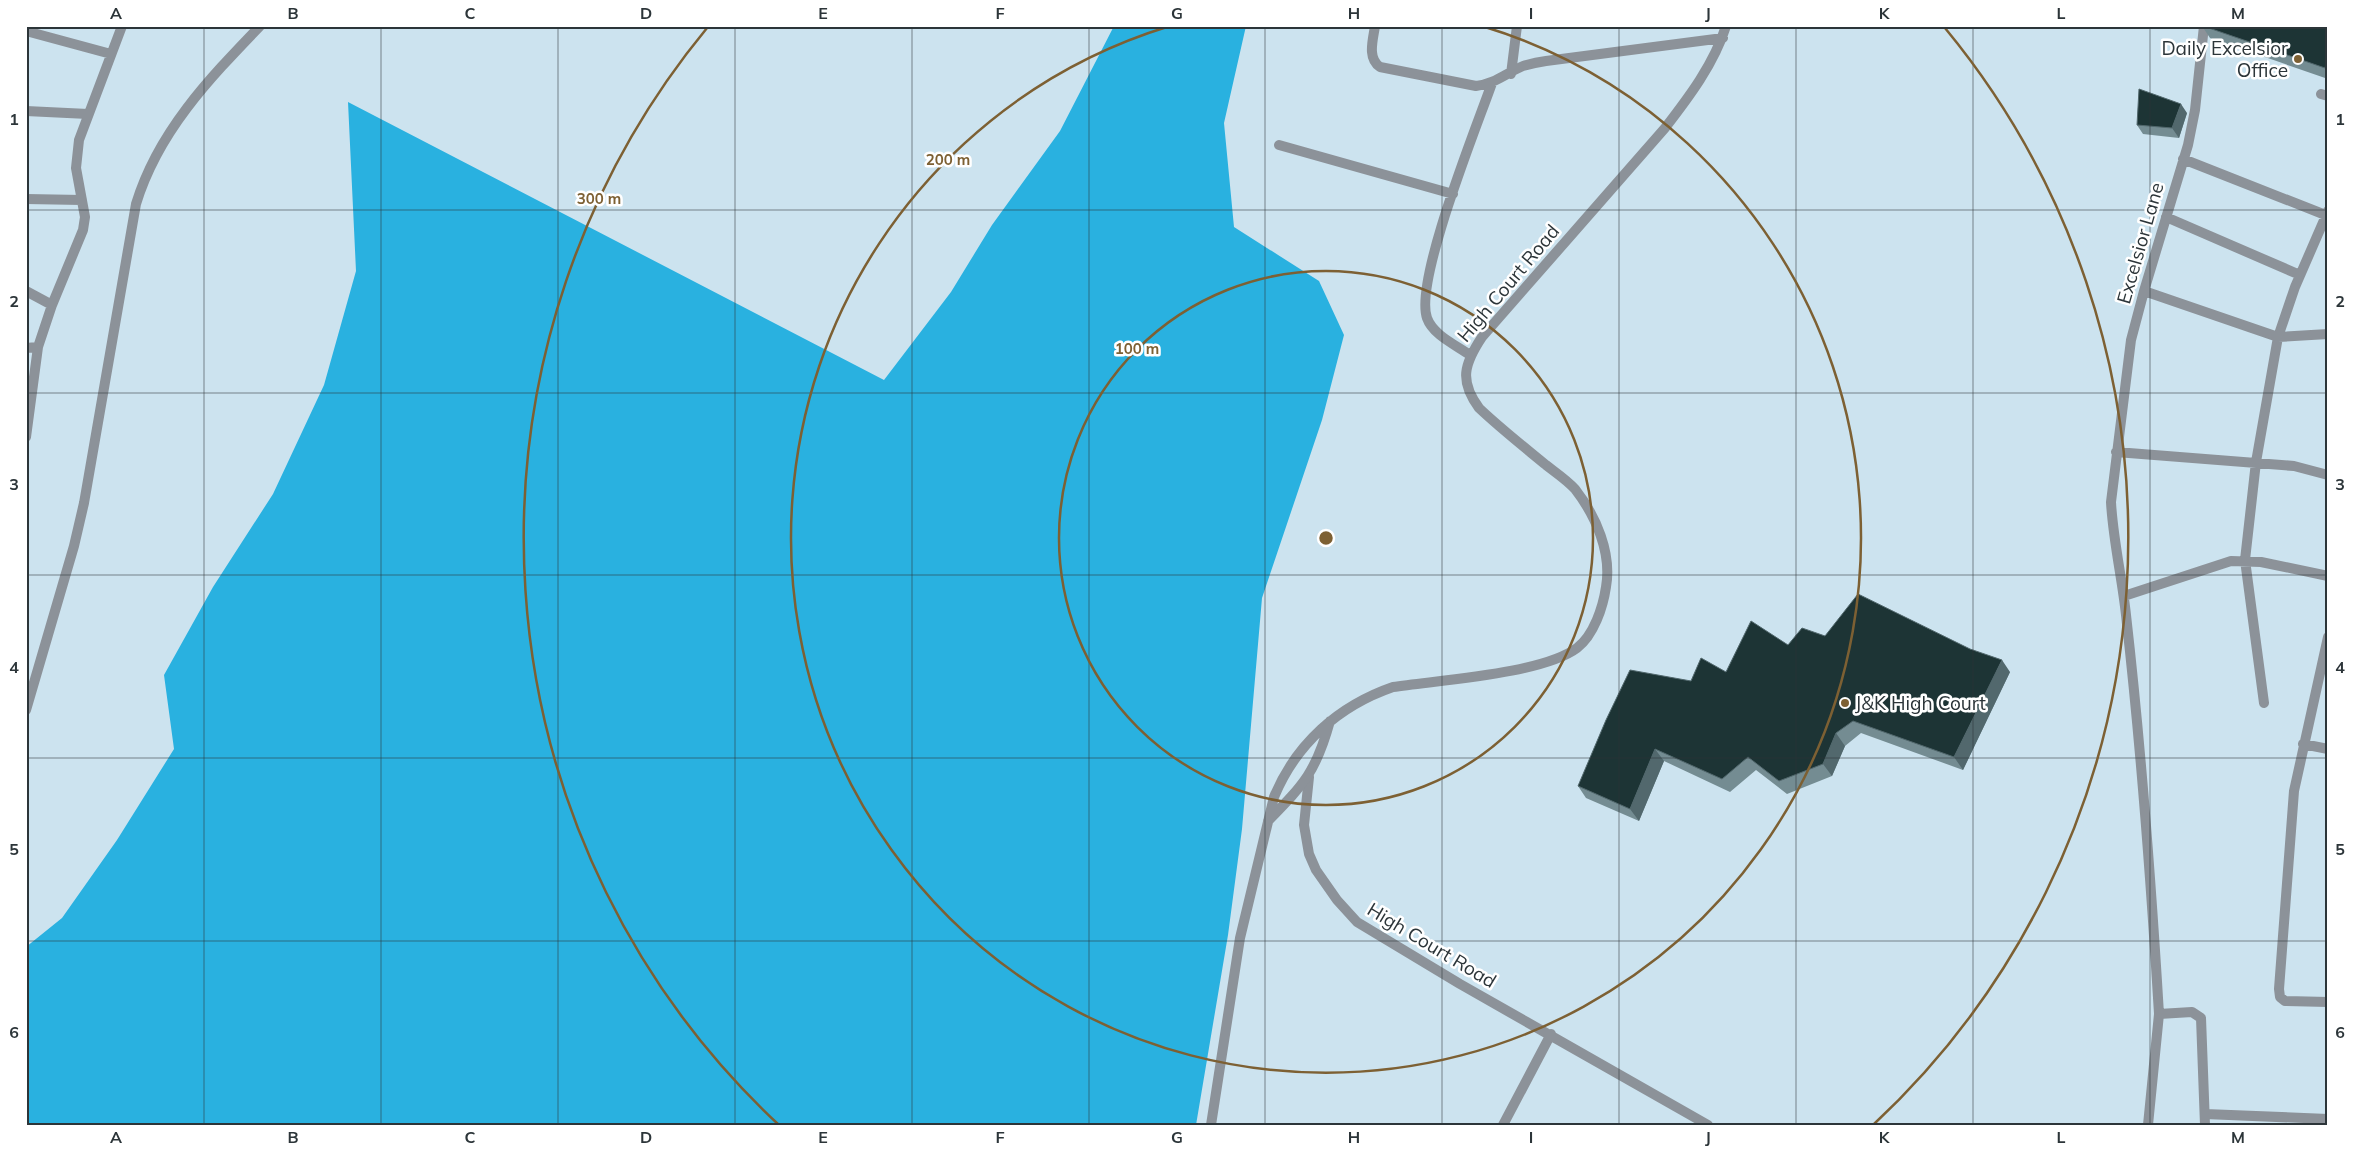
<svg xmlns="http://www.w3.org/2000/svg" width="2354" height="1151" font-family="Mulish,sans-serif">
<rect width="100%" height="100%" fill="#cce3ef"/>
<path fill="#29b1e0" d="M1114,26H1246L1224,123L1234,227L1319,281L1344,335L1322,420L1262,598L1242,829L1228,935L1196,1125H26V947L62,918L117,840L174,749L164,675L213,587L273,494L324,385L356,271L348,102L884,380L951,292L992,225L1060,131Z"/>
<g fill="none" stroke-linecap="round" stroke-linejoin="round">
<path stroke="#8c9299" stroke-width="10" d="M26,710L74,546L84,503L136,204C158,132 208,80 260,26
M1309,777L1304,825L1309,854L1316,870L1337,900L1357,922L1460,984L1708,1125
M1503,1125L1551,1034"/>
<path stroke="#8c9299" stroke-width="10" d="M1375,26C1373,40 1367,58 1380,67L1476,86C1495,84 1506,73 1523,66C1530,64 1539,62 1546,61L1723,38
M2204,26L2195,110L2188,145L2144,291L2131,340L2111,502C2113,540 2122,577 2126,615C2141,747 2151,881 2159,1014L2192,1012L2201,1018L2205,1125
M26,31L111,54
M1511,74L1517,26
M2321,94L2328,96
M26,111L88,114
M1279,145L1453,194
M2183,159L2328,216
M26,199L82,200
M2166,217L2300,275
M26,291L52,305
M2144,291L2278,337L2328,334
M26,348L38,347
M1470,355C1456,345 1433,335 1427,318C1414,281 1477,126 1492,83
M26,437L38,347L52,305L83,230L85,217L76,168L79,140L122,26
M2116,452L2294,466L2328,475
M2124,596L2231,561L2261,562L2328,576
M2328,637L2294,791L2279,989L2280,997L2285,1001L2328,1002
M2264,703L2245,560L2256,462L2278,337L2295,287L2328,211
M2303,744L2328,749
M1268,821C1304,784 1316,772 1330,721
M2205,1114L2328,1119
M1211,1125L1240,938L1274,797C1296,744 1338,706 1393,687C1439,680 1542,674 1577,648C1594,635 1603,607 1606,587C1612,553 1596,516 1575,489C1567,480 1555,472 1546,465C1523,446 1500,428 1479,408C1459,381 1464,364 1482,337L1665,128C1689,97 1714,64 1726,26
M2148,1125L2159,1014"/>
</g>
<path fill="#748c92" d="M2202,26H2328V79L2210,38Z
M2187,113L2179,138L2143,134L2137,125Z
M1788,645L2010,672L1963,770L1861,733L1845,746L1832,776L1787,794L1756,770L1730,792L1664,761L1639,821L1586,798L1578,786L1691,681L1726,672Z"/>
<path fill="#52686d" d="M2328,56V72L2325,68Z
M2181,104L2187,113L2179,138L2172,128Z
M2002,660L2010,672L1963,770L1954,757Z
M1836,733L1845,746L1832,776L1823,764Z
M1655,749L1664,761L1639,821L1630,809Z"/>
<path fill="#1d3435" stroke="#52686d" d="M2203,26H2328V56L2325,68Z
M2139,89L2181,104L2172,128L2137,125Z
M1858,594L1970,649L2002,660L1954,757L1853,721L1836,733L1823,764L1779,781L1748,757L1722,779L1655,749L1630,809L1578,786L1606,720L1630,670L1691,681L1701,658L1726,672L1751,621L1788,645L1802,628L1825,636Z"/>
<path fill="none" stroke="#2c3539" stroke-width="1" stroke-opacity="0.55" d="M204,26V1125M381,26V1125M558,26V1125M735,26V1125M912,26V1125M1089,26V1125M1265,26V1125M1442,26V1125M1619,26V1125M1796,26V1125M1973,26V1125M2150,26V1125M26,210H2328M26,393H2328M26,575H2328M26,758H2328M26,941H2328"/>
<g fill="none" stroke="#7d6033" stroke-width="2.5">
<circle cx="1326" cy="538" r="267"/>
<path d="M1482 26A535 535 0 1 1 1170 26"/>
<path d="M779 1125A802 802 0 0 1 707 28M1945 28A802 802 0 0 1 1873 1125"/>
</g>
<g fill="#7d6033" stroke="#fff" stroke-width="2">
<circle cx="2298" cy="59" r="5"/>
<circle cx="1845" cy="703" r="5"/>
</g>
<g text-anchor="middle" stroke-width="5" stroke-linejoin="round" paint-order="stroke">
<g font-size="19" fill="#2c3539" stroke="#fff" text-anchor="end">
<text x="2288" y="55">Daily Excelsior<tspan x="2288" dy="22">Office</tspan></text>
<text x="1855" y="710" text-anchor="start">J&amp;K High Court</text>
</g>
<g font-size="19" fill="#2c3539" stroke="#fff">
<text transform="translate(2140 243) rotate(-74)" y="7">Excelsior Lane</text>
<text transform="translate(1508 283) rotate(-50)" y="7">High Court Road</text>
<text transform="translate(1432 945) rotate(31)" y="7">High Court Road</text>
</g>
</g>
<circle cx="1326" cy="538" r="8" fill="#7d6033" stroke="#fff" stroke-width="2.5"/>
<g font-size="15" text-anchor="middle" font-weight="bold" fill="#7d6033" stroke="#fff" stroke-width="5" stroke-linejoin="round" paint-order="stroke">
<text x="948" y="165">200 m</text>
<text x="599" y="204">300 m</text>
<text x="1137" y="354">100 m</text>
</g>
<rect width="2354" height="1151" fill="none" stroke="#ffffff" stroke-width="55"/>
<rect x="28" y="28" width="2298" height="1096" fill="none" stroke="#2c3539" stroke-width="2"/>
<g font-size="16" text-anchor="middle" font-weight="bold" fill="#2c3539">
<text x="116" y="19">A</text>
<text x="293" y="19">B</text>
<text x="470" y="19">C</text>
<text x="646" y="19">D</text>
<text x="823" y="19">E</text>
<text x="1000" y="19">F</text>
<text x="1177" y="19">G</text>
<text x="1354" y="19">H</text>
<text x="1531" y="19">I</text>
<text x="1708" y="19">J</text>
<text x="1884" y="19">K</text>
<text x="2061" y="19">L</text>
<text x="2238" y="19">M</text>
<text x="14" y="125">1</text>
<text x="2340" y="125">1</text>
<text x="14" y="307">2</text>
<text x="2340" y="307">2</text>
<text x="14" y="490">3</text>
<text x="2340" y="490">3</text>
<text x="14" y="673">4</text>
<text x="2340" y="673">4</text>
<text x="14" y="855">5</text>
<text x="2340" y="855">5</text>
<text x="14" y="1038">6</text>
<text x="2340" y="1038">6</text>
<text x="116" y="1143">A</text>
<text x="293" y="1143">B</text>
<text x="470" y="1143">C</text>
<text x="646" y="1143">D</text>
<text x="823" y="1143">E</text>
<text x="1000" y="1143">F</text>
<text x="1177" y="1143">G</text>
<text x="1354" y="1143">H</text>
<text x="1531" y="1143">I</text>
<text x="1708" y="1143">J</text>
<text x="1884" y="1143">K</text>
<text x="2061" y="1143">L</text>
<text x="2238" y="1143">M</text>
</g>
</svg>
